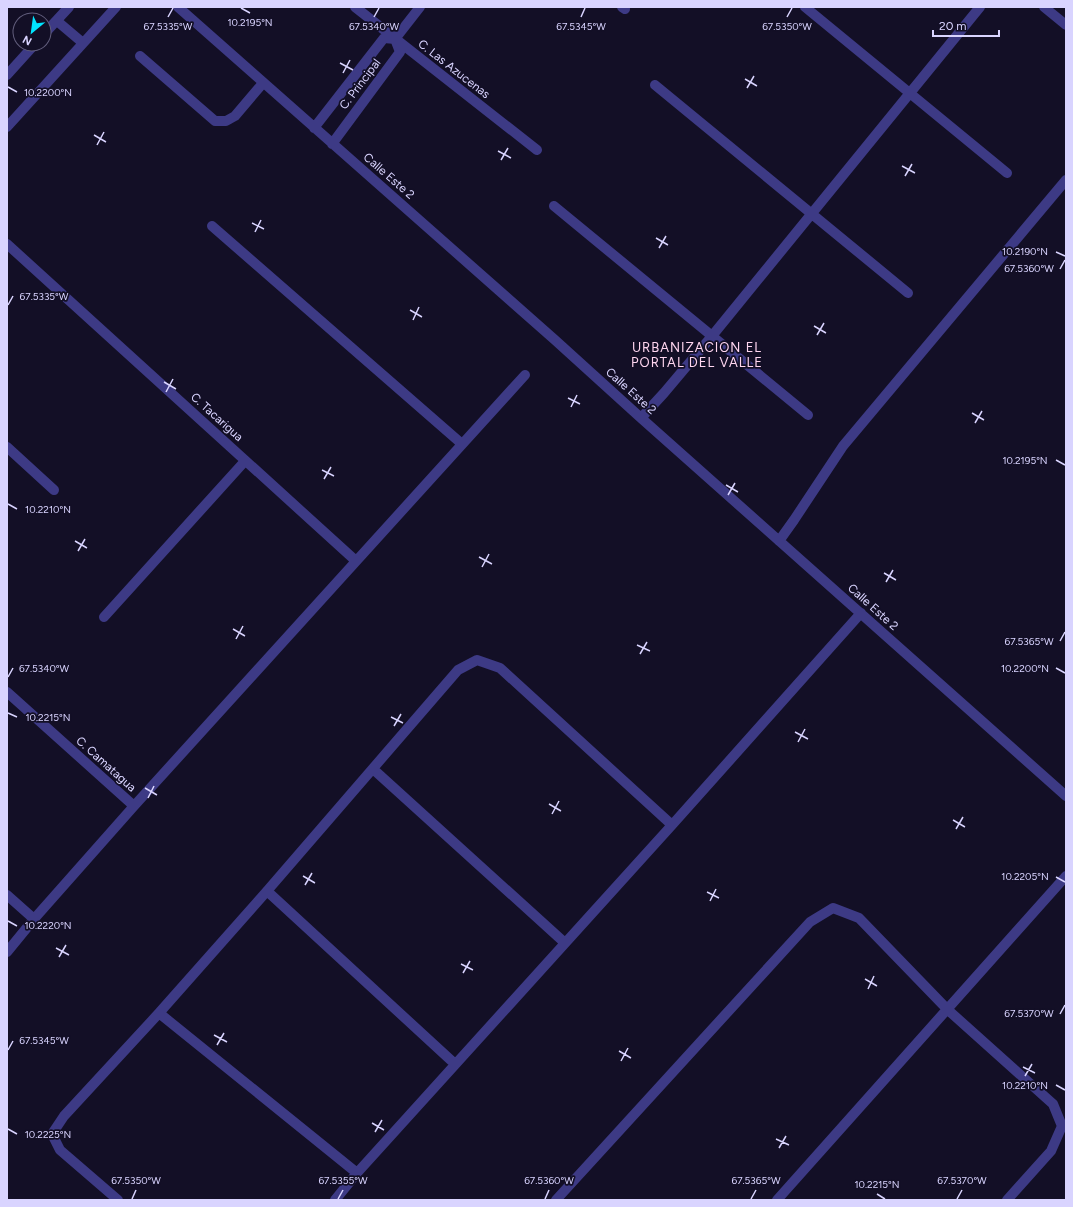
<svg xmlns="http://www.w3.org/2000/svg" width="1073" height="1207" font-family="Figtree,sans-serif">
<rect width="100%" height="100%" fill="#130f26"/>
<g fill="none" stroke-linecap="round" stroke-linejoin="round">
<path stroke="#3d3a85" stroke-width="10" d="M178,7L555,340L641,418L1066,796
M355,7L537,150
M622,7L625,9
M805,7L1007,173
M1044,7L1066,25
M57,21L83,43
M44,34L69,7
M395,39L420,7
M140,56L215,121H226L235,116L263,83
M7,75L35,44
M655,85L908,293
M7,127L116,7
M314,128L384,38L395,39
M332,144L400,52L395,39
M554,206L808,415
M212,226L462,444
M7,244L356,561
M641,418L664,393L712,336L980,7
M7,447L54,490
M779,541L794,520L843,446L1066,180
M104,617L245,461
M7,692L134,806
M373,769L565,943
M267,891L455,1064
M7,895L34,919
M7,952L34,919L134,806L525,375
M159,1013L357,1173
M118,1200L60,1150L52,1134L64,1116L159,1013L267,891L458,670L477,660L500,668L672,825
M335,1200L357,1173L672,825L861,613
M556,1200L810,922L833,908L859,918L948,1010L1053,1104L1062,1126L1051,1151L1007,1200
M777,1200L1066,876"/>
</g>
<path fill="none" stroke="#d9d4ff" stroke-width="1.5" d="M241,8L250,13M168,17L173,8M374,17L379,8M581,17L585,8M787,17L792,8M340,63L353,70M343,73L350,60M745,79L757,86M8,87L17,92M747,88L754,76M94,135L106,142M97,145L104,132M498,151L511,158M501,160L508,148M902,166L915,173M905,176L912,164M252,223L264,229M255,232L261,220M656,238L668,245M659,248L666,236M1056,252L1065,256M1060,269L1065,260M8,305L13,296M410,310L422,317M413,320L419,307M814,326L826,333M817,335L824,323M164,382L176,389M166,392L173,379M568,398L580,404M571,407L577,395M972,413L984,420M975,423L982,411M1056,460L1065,465M322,470L334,476M324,479L331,467M726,485L738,492M728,495L735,483M8,504L17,509M75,541L87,548M78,551L85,539M479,557L492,564M482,567L489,554M884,573L896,580M886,582L893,570M233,629L245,636M236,639L243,626M1060,641L1065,632M637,645L650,651M640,654L647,642M1056,668L1065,673M8,677L13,668M8,713L17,717M391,717L403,723M394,726L401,714M795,732L808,739M798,742L805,729M145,788L157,795M148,798L154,786M549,804L561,811M552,814L559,801M953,820L965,827M956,829L963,817M303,876L315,883M1056,877L1065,882M305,885L312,873M707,892L719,898M710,901L716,889M8,921L17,926M56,948L69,955M59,957L66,945M461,964L473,970M463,973L470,961M865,979L877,986M868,989L874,976M1060,1014L1065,1005M214,1035L227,1042M217,1045L224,1033M8,1050L13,1041M619,1051L631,1058M621,1061L628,1048M1023,1067L1035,1073M1025,1076L1032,1064M1056,1085L1065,1090M372,1123L384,1130M8,1129L17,1134M375,1132L382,1120M776,1139L789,1145M779,1148L786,1136M877,1194L885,1199M132,1199L136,1190M338,1199L343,1190M545,1199L549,1190M751,1199L756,1190M957,1199L962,1190"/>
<g text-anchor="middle" stroke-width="3.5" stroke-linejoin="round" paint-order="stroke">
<g font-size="12" fill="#d9d4ff" stroke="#130f26">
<text transform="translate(454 69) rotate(38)" y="4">C. Las Azucenas</text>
<text transform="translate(360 84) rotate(-53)" y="4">C. Principal</text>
<text transform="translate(389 176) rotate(41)" y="4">Calle Este 2</text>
<text transform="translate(631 391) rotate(42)" y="4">Calle Este 2</text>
<text transform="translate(217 417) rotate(42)" y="4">C. Tacarigua</text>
<text transform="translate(873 607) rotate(42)" y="4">Calle Este 2</text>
<text transform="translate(106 764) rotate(42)" y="4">C. Camatagua</text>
</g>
<g font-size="13" letter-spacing="1" fill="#ffd6f0" stroke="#130f26">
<text x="697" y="352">URBANIZACION EL<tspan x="697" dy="15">PORTAL DEL VALLE</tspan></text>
</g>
</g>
<g font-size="10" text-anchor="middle" fill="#d9d4ff" stroke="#130f26" stroke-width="3.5" stroke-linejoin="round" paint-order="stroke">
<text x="250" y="26">10.2195°N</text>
<text x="168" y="30">67.5335°W</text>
<text x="374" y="30">67.5340°W</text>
<text x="581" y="30">67.5345°W</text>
<text x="787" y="30">67.5350°W</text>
<text x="48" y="96">10.2200°N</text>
<text x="1025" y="255">10.2190°N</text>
<text x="1029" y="272">67.5360°W</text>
<text x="44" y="300">67.5335°W</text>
<text x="1025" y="464">10.2195°N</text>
<text x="48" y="513">10.2210°N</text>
<text x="1029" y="645">67.5365°W</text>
<text x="1025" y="672">10.2200°N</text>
<text x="44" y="672">67.5340°W</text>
<text x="48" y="721">10.2215°N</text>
<text x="1025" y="880">10.2205°N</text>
<text x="48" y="929">10.2220°N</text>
<text x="1029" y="1017">67.5370°W</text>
<text x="44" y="1044">67.5345°W</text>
<text x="1025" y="1089">10.2210°N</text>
<text x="48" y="1138">10.2225°N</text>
<text x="136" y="1184">67.5350°W</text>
<text x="343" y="1184">67.5355°W</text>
<text x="549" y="1184">67.5360°W</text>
<text x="756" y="1184">67.5365°W</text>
<text x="962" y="1184">67.5370°W</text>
<text x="877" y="1188">10.2215°N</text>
</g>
<rect width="1073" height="1207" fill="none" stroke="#d9d4ff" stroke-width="16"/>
<g transform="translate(32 32) rotate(209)"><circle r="19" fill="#130f26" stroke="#625e7d"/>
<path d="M0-3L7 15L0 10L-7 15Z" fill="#00e5ff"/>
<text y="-6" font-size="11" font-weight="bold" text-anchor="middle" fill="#d9d4ff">N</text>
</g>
<path d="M933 30v6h66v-6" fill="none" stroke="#d9d4ff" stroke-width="2"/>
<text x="939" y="30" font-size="12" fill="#d9d4ff" stroke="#130f26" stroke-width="3" paint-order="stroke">20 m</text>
</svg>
